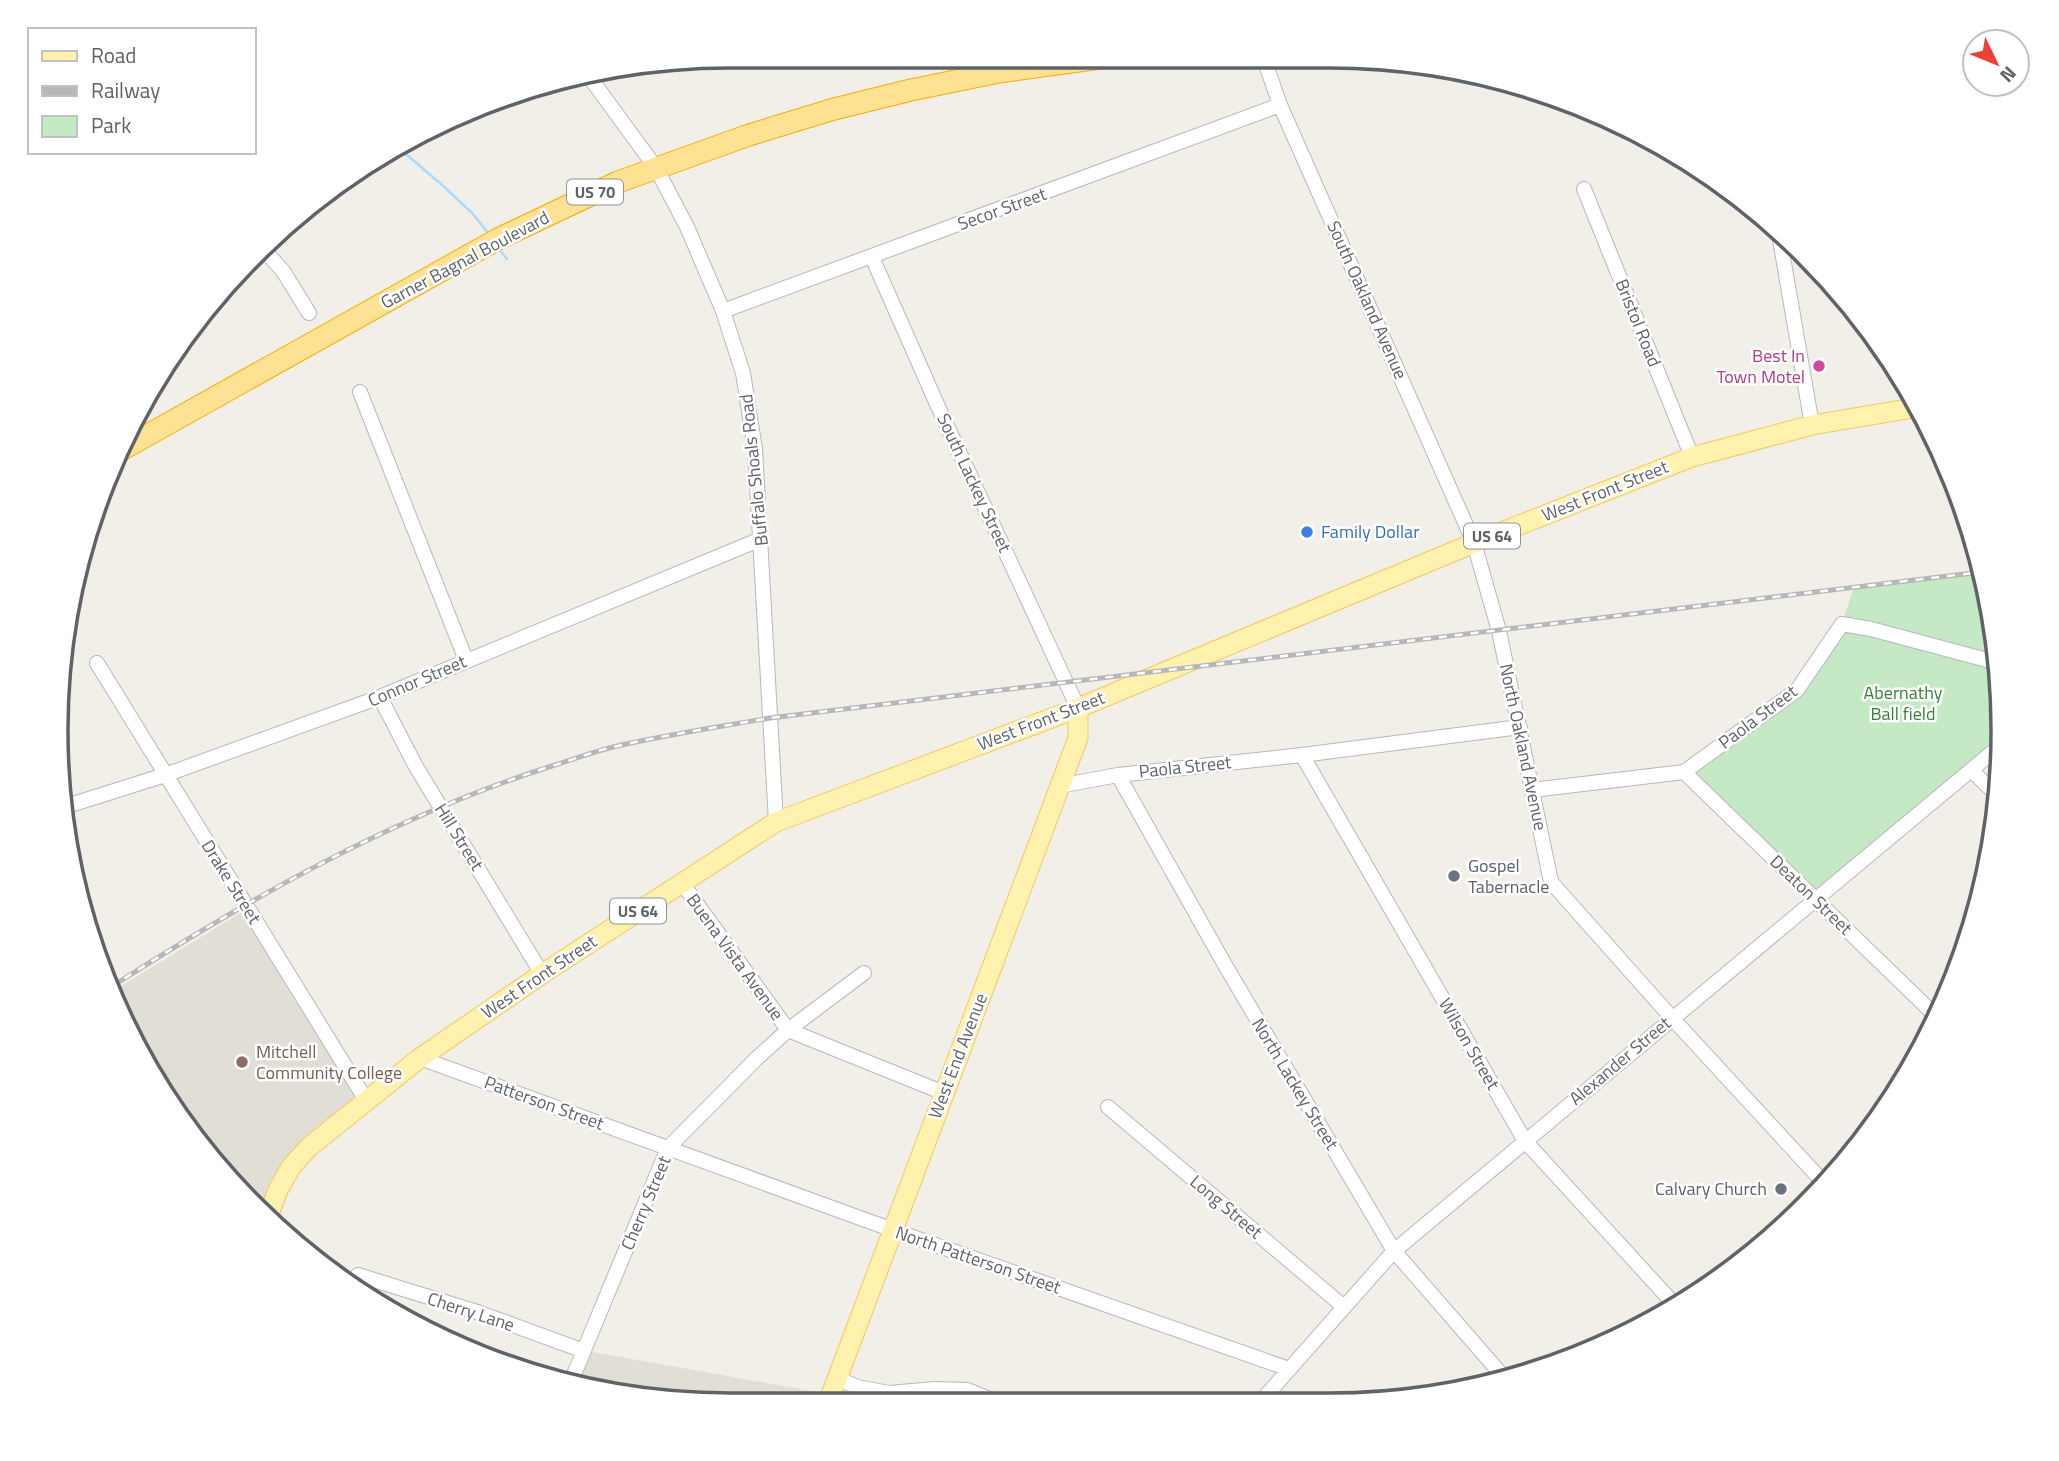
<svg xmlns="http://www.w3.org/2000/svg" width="2059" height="1461" font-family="'Titillium Web',sans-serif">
<rect width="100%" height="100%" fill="#f1efe8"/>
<path fill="#e1ded6" d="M242,912L356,1096L317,1132L262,1212L224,1176L125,1028L113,991Z
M587,1351L817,1392L813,1403L687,1404L573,1385Z"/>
<path fill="#c5e8c5" d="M1981,572L1997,642L2001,745L1815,900L1684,772L1797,690L1842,624L1854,587Z"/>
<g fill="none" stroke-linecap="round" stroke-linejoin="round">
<path stroke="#aadaff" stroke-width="2.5" d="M400,149L441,184L472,213L489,234
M498,248L507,259"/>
<g stroke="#b5b8bc" stroke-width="16">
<path id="minor" d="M1263,56L1280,105L1474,543L1499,631L1551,882L1672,1018L1824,1183
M588,75L656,168L687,227L723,311L743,373L755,449L776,822
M1584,189L1692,457
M1780,240L1812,425
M264,250L283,271L309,313
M872,257L936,402L1078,708
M723,311L1280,105
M1908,386L1911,408
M360,392L466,660
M97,663L366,1100
M380,697L415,765L542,974
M1302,755L1525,1141L1674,1304
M1971,770L1998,796
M1684,772L1938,1018
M1118,775L1225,965L1394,1251L1501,1374
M1059,786L1118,775L1302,755L1520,727
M1532,790L1684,772L1797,690L1842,624L1871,629L1998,663
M67,806L165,775L380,697L761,539
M682,883L788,1030L944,1093
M420,1058L893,1230L1289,1369
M1108,1107L1344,1307
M358,1275L480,1313L584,1351
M837,1378L857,1387L889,1393L935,1389L967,1390L997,1402
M570,1384L668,1148L755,1060L788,1030L864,973
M1262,1400L1394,1251L2001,745"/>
</g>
<g stroke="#f2c960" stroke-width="21">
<path id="major" d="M268,1217L278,1190L291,1167L309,1147L420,1058L542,974L776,822L1078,708L1474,543L1692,457L1812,425L1919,407
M828,1403L1078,738V708"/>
</g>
<g stroke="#f9ab00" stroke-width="23">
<path id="highway" d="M121,450L498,239L618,182L749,135L834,109L911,90L999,72L1115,56"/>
</g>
<use href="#minor" stroke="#fff" stroke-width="14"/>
<use href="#major" stroke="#fff2af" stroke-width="19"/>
<use href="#highway" stroke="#fde293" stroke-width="21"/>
<g stroke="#b6b7b8" stroke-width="5">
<path id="rail" d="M111,987C250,898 394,816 552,766C572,760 592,752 613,747C665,735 718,727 770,718L1981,572"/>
</g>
<use href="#rail" stroke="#fff" stroke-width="2.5" stroke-dasharray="8" stroke-linecap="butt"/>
</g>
<circle fill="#d1479c" stroke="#fff" stroke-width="2.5" cx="1819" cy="366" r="7"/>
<circle fill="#3f7fe0" stroke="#fff" stroke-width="2.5" cx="1307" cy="532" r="7"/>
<g fill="#6b7280" stroke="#fff" stroke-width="2.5">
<circle cx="1454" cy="876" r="7"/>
<circle cx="1781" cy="1189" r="7"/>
</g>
<circle fill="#8d6e63" stroke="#fff" stroke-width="2.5" cx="242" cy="1062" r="7"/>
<g text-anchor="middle" stroke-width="5" stroke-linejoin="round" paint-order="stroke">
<g fill="#fff" stroke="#8f9295" stroke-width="2">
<rect x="567" y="179.5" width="56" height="25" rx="5"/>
<rect x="1464" y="523.5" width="56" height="25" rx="5"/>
<rect x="610" y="898.5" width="56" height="25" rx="5"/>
</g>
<g font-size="16" font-weight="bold" fill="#5f6368">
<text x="595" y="198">US 70</text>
<text x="1492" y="542">US 64</text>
<text x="638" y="917">US 64</text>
</g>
<g font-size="18" fill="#5f6368" stroke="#fff">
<text transform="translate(1002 209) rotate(-20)" y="6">Secor Street</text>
<text transform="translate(465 260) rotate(-28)" y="6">Garner Bagnal Boulevard</text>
<text transform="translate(1367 300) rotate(66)" y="6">South Oakland Avenue</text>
<text transform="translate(1638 323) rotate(68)" y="6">Bristol Road</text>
<text transform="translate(754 470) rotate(-96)" y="6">Buffalo Shoals Road</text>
<text transform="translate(974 483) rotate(65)" y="6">South Lackey Street</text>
<text transform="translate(1605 491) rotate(-22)" y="6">West Front Street</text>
<text transform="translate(417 681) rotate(-23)" y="6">Connor Street</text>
<text transform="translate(1758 717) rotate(-37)" y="6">Paola Street</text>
<text transform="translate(1041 721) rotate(-21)" y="6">West Front Street</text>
<text transform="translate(1523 747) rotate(78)" y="6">North Oakland Avenue</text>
<text transform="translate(1185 767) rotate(-6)" y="6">Paola Street</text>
<text transform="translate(459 837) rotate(58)" y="6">Hill Street</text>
<text transform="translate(231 882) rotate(58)" y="6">Drake Street</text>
<text transform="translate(1811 895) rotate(44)" y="6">Deaton Street</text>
<text transform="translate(735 957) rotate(54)" y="6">Buena Vista Avenue</text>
<text transform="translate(539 977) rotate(-34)" y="6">West Front Street</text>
<text transform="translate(1469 1044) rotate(60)" y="6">Wilson Street</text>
<text transform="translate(958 1056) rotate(-69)" y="6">West End Avenue</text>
<text transform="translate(1620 1061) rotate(-40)" y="6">Alexander Street</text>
<text transform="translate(1295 1084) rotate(59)" y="6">North Lackey Street</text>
<text transform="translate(544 1103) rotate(20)" y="6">Patterson Street</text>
<text transform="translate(646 1203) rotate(-67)" y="6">Cherry Street</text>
<text transform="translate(1226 1207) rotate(40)" y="6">Long Street</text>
<text transform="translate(978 1260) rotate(19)" y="6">North Patterson Street</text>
<text transform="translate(471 1312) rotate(18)" y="6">Cherry Lane</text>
</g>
<g font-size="18" fill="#b23c85" stroke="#fff" text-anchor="end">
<text x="1805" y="362">Best In<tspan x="1805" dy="21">Town Motel</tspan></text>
</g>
<g font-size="18" fill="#366cbe" stroke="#fff" text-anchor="start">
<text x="1321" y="538">Family Dollar</text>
</g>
<g font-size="18" fill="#348238" stroke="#fff">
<text x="1903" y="699">Abernathy<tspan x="1903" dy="21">Ball field</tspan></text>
</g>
<g font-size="18" fill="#5b616d" stroke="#fff" text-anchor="start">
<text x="1468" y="872">Gospel<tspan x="1468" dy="21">Tabernacle</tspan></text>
<text x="1767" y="1195" text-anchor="end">Calvary Church</text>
</g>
<g font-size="18" fill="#785e54" stroke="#fff" text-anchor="start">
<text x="256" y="1058">Mitchell<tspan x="256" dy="21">Community College</tspan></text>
</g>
</g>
<path d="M0 0H2059V1461H0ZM730 68H1329A662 662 0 0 1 1991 730V731A662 662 0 0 1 1329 1393H730A662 662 0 0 1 68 731V730A662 662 0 0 1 730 68Z" fill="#fff" fill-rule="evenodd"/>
<path fill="none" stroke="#5f6368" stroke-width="3.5" d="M730 68H1329A662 662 0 0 1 1991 730V731A662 662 0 0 1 1329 1393H730A662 662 0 0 1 68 731V730A662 662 0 0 1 730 68Z"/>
<rect x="28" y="28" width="228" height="126" fill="#ffffff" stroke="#bfc1c3" stroke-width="2"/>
<rect x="42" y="51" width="35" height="10" fill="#fff2af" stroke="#bfc1c3" stroke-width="2"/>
<text x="91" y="63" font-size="21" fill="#5f6368">Road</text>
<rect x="42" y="86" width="35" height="10" fill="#b6b7b8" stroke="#bfc1c3" stroke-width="2"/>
<text x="91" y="98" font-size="21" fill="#5f6368">Railway</text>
<rect x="42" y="116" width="35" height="21" fill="#c5e8c5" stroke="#bfc1c3" stroke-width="2"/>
<text x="91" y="133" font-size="21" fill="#5f6368">Park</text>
<g transform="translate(1996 63) rotate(133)"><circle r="33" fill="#ffffff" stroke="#bfc1c3" stroke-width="2"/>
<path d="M0-5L12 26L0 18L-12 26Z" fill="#ea4335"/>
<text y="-10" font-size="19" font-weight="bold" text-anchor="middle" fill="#5f6368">N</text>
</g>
</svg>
